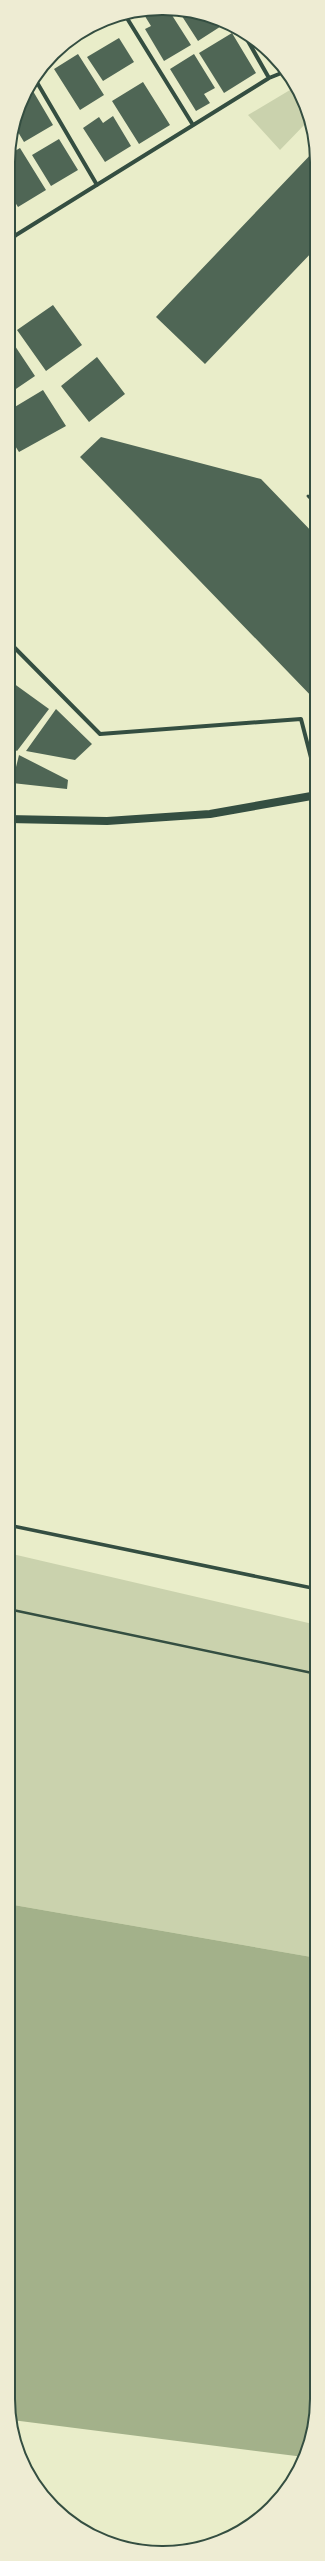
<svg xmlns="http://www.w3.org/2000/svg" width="325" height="2561" font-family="'Open Sans',sans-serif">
<rect width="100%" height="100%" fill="#e9edc9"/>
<path fill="#cad2ad" d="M295,87L305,103L309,120L280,150L248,115Z
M8,1553L317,1625V1958L8,1904Z"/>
<path fill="#a3b18a" d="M8,1904L317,1958V2409L304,2457L12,2420L8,2398Z"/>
<path fill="#4f6655" d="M168,9L191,45L164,61L145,29L151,26L143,13Z
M178,10L226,23L198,41Z
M232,33L256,73L224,93L199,53Z
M119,38L134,62L103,81L87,57Z
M78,54L104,95L80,110L54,69Z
M194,54L215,88L204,94L210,103L196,111L170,69Z
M143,82L170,125L139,144L112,101Z
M30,86L53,125L24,142L15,127L24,94Z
M113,116L131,146L105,162L83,128L99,117L103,123Z
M59,139L78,170L51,186L32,155Z
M20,148L46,190L18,207L8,191V155Z
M316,149L317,250L315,249L205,364L156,317Z
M53,305L82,345L46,371L17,330Z
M11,340L35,376L10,393L8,342Z
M97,357L125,394L89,422L61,386Z
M43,390L66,426L19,452L8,435V411Z
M101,437L261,479L317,537V702L80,457Z
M13,683L49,709L17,751L8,745V689Z
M56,709L92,744L75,760L26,751Z
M19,755L68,780L67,789L12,783Z"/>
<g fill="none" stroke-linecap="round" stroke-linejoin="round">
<path stroke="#344e41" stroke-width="2.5" d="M8,1609L317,1674"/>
<path stroke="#344e41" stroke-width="3" d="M308,496L317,505"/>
<path stroke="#344e41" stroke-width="3.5" d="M8,1525L317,1589"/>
<path stroke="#344e41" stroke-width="4" d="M125,15L193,125
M244,34L269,78
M35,79L97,185
M8,223L15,236
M8,240L269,78L284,72
M8,641L100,734L301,719L317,781"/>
<path stroke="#344e41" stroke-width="8" d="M8,819L107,821L210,814L317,795"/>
</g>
<path d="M0 0H325V2561H0ZM162 15H163A147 147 0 0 1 310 162V2399A147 147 0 0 1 163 2546H162A147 147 0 0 1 15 2399V162A147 147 0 0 1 162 15Z" fill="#eeecd3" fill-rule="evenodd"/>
<path fill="none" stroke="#344e41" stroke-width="2" d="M162 15H163A147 147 0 0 1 310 162V2399A147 147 0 0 1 163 2546H162A147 147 0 0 1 15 2399V162A147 147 0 0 1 162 15Z"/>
</svg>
